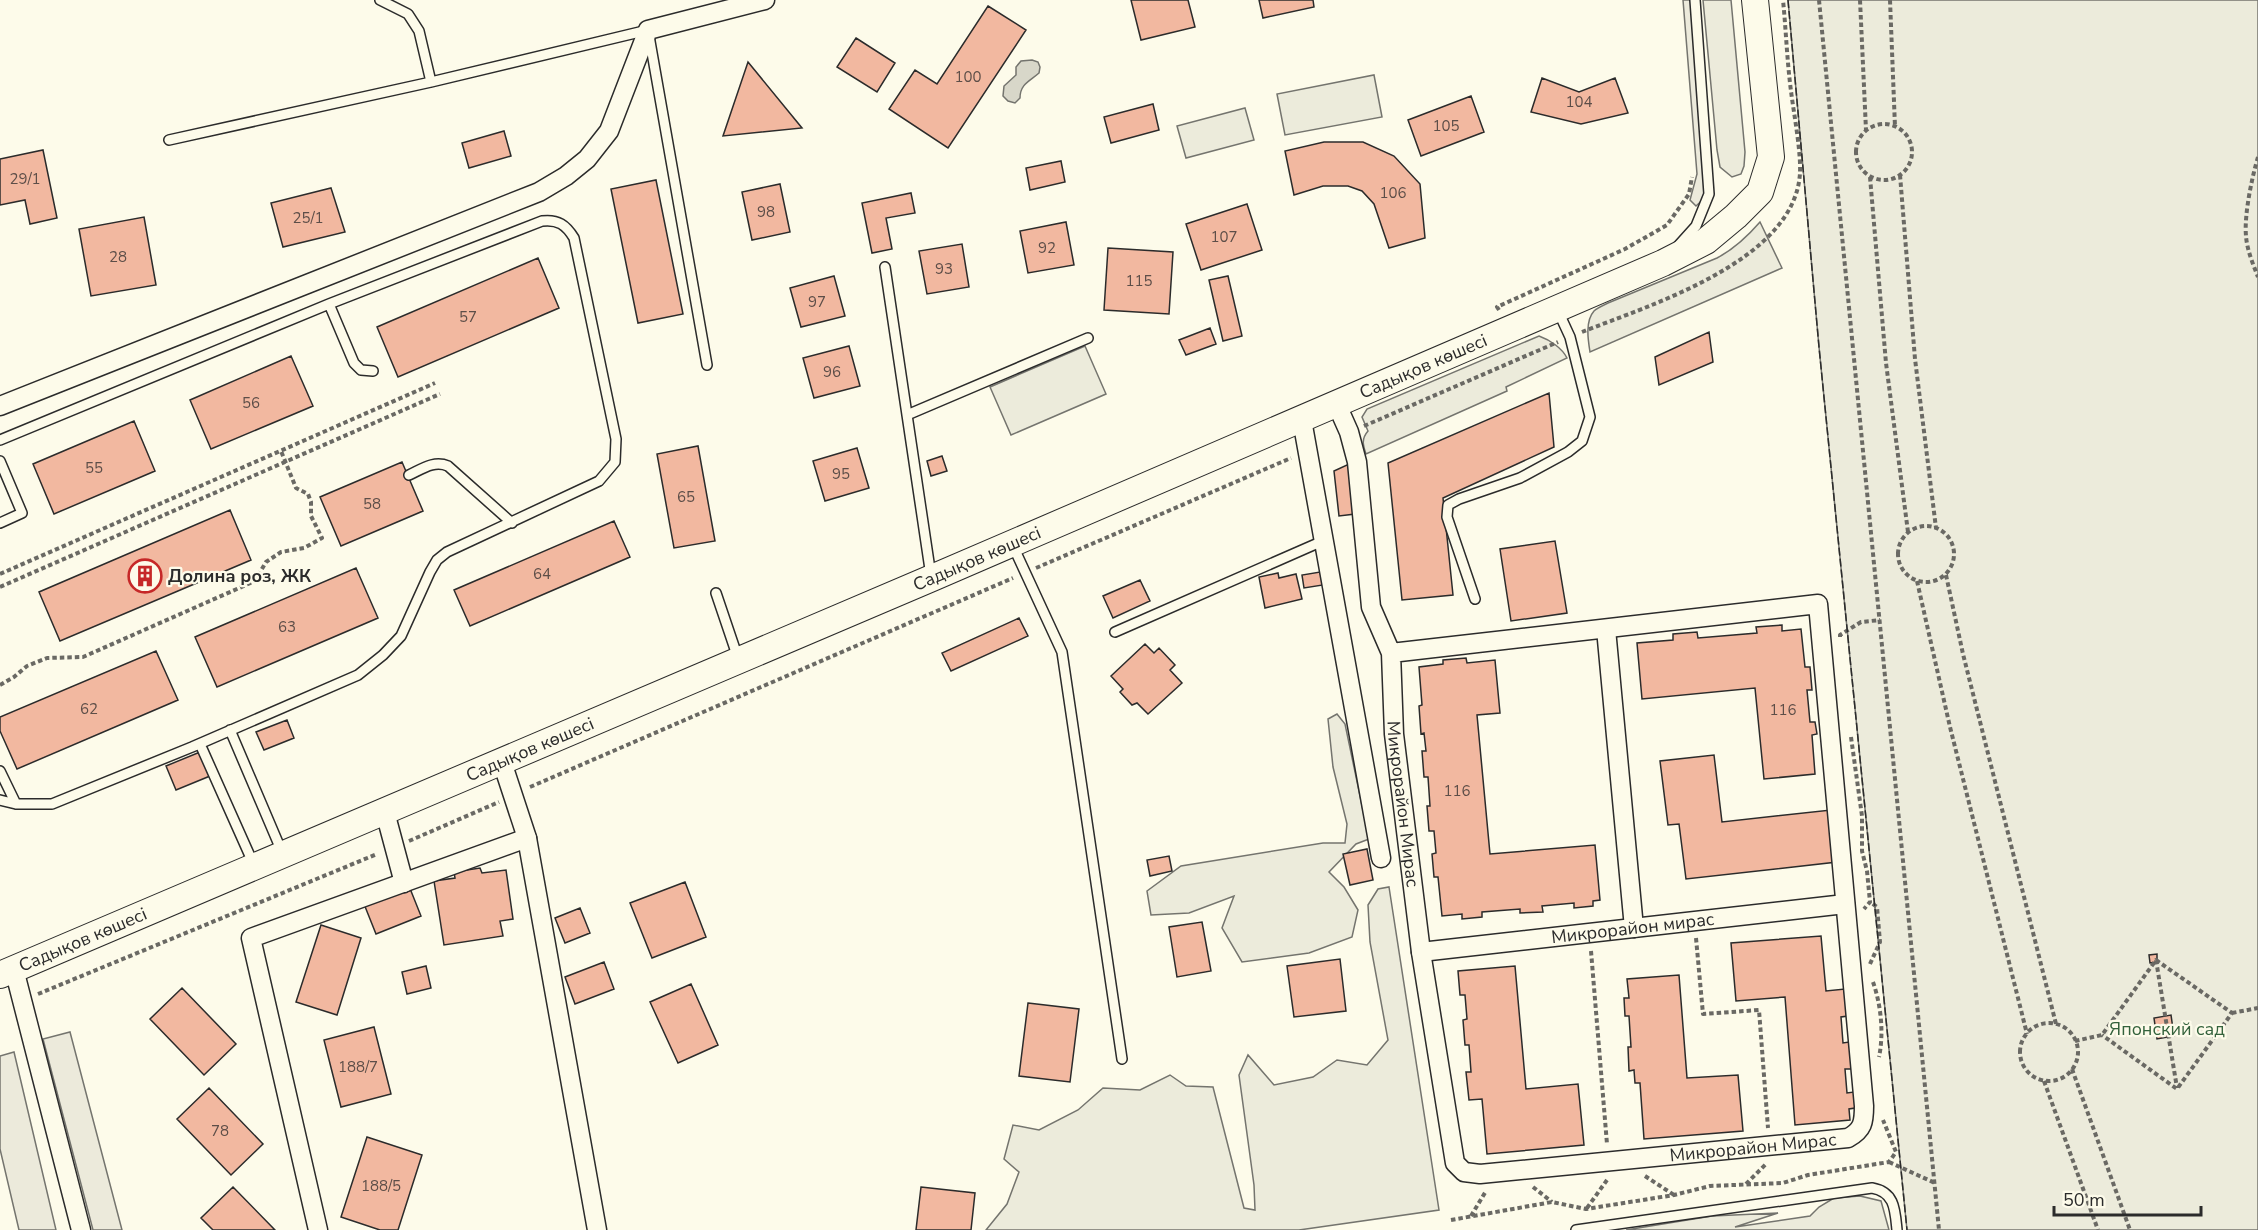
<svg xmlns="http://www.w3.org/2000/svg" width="2258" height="1230" font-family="'Nunito Sans',sans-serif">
<rect width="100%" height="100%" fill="#fdfbea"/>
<path fill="#ecebdb" stroke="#74746e" stroke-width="1.5" d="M1703,0H1731L1745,152L1744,166L1741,174L1732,177L1720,167L1717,150Z
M1788,0H2258V1230H1907L1819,347Z
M1374,75L1382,117L1285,135L1277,94Z
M1245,108L1254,140L1186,158L1177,126Z
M1760,222L1782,268L1590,352C1588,340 1585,321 1594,311C1597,308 1604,305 1608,303L1717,258C1734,249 1747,237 1760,222Z
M1539,336C1550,340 1562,348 1567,358L1506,387L1507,391L1366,454C1363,445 1361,439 1368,431L1362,417L1367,409Z
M1085,346L1106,394L1011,435L990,387Z
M1337,714L1345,724L1369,839L1356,844L1329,872L1344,887L1358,910L1352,937L1309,953L1242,962L1222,928L1234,896L1189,913L1151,915L1147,891L1181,866L1323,843H1345L1347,824L1333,767L1328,719Z
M1389,887L1439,1210L1299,1230H986L1007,1204L1019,1172L1004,1159L1013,1125L1039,1130L1078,1110L1103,1088L1140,1090L1170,1075L1186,1086L1213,1087L1244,1208L1255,1210L1254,1185L1239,1075L1248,1055L1274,1085L1313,1077L1337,1060L1367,1065L1388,1040L1370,942L1368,905L1378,889Z
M1860,1196L1881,1201L1889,1230H1626L1712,1216L1778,1213L1735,1227L1810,1216L1819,1207L1834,1198Z"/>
<path fill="#eceadb" stroke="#74746e" stroke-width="1.5" d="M1683,0H1691L1709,194L1696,206L1690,200L1697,174Z
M70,1032L122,1230H93L43,1039Z
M14,1052L56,1230H19L0,1149V1056Z"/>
<path fill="#d8d7c9" stroke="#74746e" stroke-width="1.5" d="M1032,60L1038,62L1040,67L1039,73C1030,81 1020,84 1020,98L1015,103L1008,101L1003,96L1004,86L1016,75V67L1021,61Z"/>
<path fill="#f2b8a0" stroke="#2b2b2b" stroke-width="1.5" d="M1131,0H1188L1195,27L1141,40Z
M1259,0H1313L1314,7L1263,18Z
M988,6L1026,30L948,148L889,109L915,70L937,84Z
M856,38L895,63L877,92L837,67Z
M748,62L802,128L723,136Z
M1542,78L1579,92L1615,78L1628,113L1581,124L1531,112Z
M1471,96L1484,132L1421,156L1408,120Z
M1153,104L1159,130L1111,143L1104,117Z
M504,131L511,156L469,168L462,143Z
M1324,142H1363L1394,156L1420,184L1425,238L1389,248L1374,204L1362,191L1348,186H1323L1294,195L1285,151Z
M43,150L57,218L30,224L25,200L0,205V159Z
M1061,161L1065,182L1030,190L1026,168Z
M656,180L683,314L638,323L611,189Z
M780,184L790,232L752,240L742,192Z
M331,188L345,232L283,247L271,203Z
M911,193L915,213L886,218L892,249L872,253L862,203Z
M1247,204L1262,250L1201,270L1186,224Z
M144,217L156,285L91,296L79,229Z
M1066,222L1074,265L1028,273L1020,231Z
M962,244L969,287L927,294L919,251Z
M1108,248L1173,252L1169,314L1104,310Z
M538,258L559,308L398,377L377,327Z
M834,276L845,316L801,327L790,288Z
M1228,276L1242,336L1223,341L1209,280Z
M1210,328L1216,344L1186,355L1179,340Z
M1709,332L1713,362L1659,385L1655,357Z
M849,346L860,386L814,398L803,358Z
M291,356L313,406L211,449L190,400Z
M1549,393L1554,447L1443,498L1453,595L1402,600L1388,463Z
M134,421L155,471L54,514L33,464Z
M698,446L715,541L674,548L657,454Z
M857,448L869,488L825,501L813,461Z
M942,456L947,471L931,476L927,461Z
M402,462L423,511L341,546L320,497Z
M1349,464L1355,514L1339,516L1334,471Z
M230,510L251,560L60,641L39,592Z
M614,521L630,557L470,626L454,590Z
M1555,541L1567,613L1511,621L1500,549Z
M356,568L378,618L217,687L195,637Z
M1320,572L1323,585L1304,588L1302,575Z
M1278,573L1279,578L1296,574L1302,599L1265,608L1259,577Z
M1140,580L1150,601L1113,618L1103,596Z
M1019,618L1028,636L951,671L942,653Z
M1782,625V631L1801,629L1805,667H1810L1812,690H1807L1810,722H1815L1817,734L1812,735L1815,774L1764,779L1755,688L1642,699L1637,643L1673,640V634L1697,632L1698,638L1757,633L1756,627Z
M1145,644L1154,653L1159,648L1175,665L1170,670L1182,683L1148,714L1137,703L1132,705L1120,692L1123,689L1111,676Z
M156,651L178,700L17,769L0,731V717Z
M1466,658L1467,663L1495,660L1500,713L1477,715L1490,854L1595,845L1600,900L1593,901V906L1574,908V903L1542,906L1543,912L1520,913V909L1482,912V917L1462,919V914L1442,916L1438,877H1434L1432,854L1436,853L1434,831H1429L1427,806H1430L1428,777H1424L1422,751H1426L1424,733L1421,734L1419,706L1422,705L1419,667L1443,664V660Z
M287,720L294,738L264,750L256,732Z
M200,752L210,776L176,790L166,766Z
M1714,755L1722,822L1831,810L1837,862L1686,879L1679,824L1668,825L1660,761Z
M1367,849L1373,880L1350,885L1343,854Z
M1169,856L1172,871L1150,876L1147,860Z
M480,868L482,873L506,870L513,919L500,921L503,936L444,945L434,881L455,878L454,872Z
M685,882L706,937L652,958L630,903Z
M409,886L421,916L376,934L364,904Z
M580,908L590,933L565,943L555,918Z
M1202,922L1211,971L1177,977L1169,927Z
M321,925L361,938L337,1015L296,1002Z
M1821,936L1826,991L1845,989L1848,1016L1841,1017L1843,1043L1849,1042L1852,1069H1845L1847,1093L1854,1092L1855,1108L1849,1109L1850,1120L1795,1125L1785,997L1736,1001L1731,943Z
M2157,954V962L2150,963L2149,955Z
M1340,959L1346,1011L1294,1017L1287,966Z
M604,962L614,989L575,1004L565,977Z
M426,966L431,988L407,994L402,972Z
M1515,966L1526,1089L1578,1084L1584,1145L1487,1154L1482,1099L1469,1100L1466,1072H1471L1469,1045H1465L1463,1020L1467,1019L1465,995H1460L1458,971Z
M1679,975L1687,1078L1738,1075L1743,1131L1644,1139L1640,1083H1635L1634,1070L1629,1071L1628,1047H1631L1629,1016H1625L1624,998H1629L1627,979Z
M691,984L718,1045L678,1063L650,1002Z
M182,988L236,1044L204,1075L150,1019Z
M1028,1003L1079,1009L1070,1082L1019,1076Z
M2171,1015L2174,1036L2157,1039L2154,1018Z
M374,1027L391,1094L341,1107L324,1040Z
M209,1088L263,1144L231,1175L177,1119Z
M367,1137L422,1155L398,1230H380L341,1217Z
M233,1187L275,1230H213L201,1218Z
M921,1187L975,1193L971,1230H916Z"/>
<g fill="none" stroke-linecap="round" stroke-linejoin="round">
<g stroke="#2b2b2b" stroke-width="12">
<path id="lane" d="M380,0L408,14L419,31L431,82L648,30L707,365
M169,140L431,82
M1678,246L1696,226L1709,194L1695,0
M885,267L931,576
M329,304L354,363L361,370L373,371
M907,415L1088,338
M0,440L329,304L542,221C558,219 566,225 574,238L616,439L615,462L599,481L447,552L437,560L430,572L401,636L383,655L358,675L192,747L52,804H16L0,800
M0,461L22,513L0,523
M409,475C422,469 434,460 448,466L512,523
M1013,546L1062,652L1122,1059
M716,593L738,658
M1475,599L1447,517L1448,505L1459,499L1520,478L1568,452L1582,441L1590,417L1570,337L1558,311
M1115,632L1325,540
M230,730L282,852
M200,744L254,865
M0,771L16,804
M1576,1230L1872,1188C1895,1192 1895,1210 1897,1230"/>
</g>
<g stroke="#2b2b2b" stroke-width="21">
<g id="street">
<path id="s1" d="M1337,405L1349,432L1357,462L1371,607L1391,653L1394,734L1421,952L1455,1163L1464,1172L1480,1174L1848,1138C1863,1130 1864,1122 1864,1106L1818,604L1391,653"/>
<path d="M0,406L539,192L566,176L587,159L609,131L648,30L765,0"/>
<path d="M1302,420L1381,858"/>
<path d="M1606,629L1634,928"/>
<path d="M385,812L404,883"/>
<path d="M527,838L597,1230"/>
<path id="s2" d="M1421,952L1845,904"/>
<path d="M14,969L81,1230"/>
<path d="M318,1230L251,938L527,838L502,762"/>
</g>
</g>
<g stroke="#2b2b2b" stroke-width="28">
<g id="secondary">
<path id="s3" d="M0,975L932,578L1663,263L1706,241L1736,216L1760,192L1771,157L1755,0"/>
</g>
</g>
<path stroke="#6a6964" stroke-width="4" stroke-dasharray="4.5 3" stroke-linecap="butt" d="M1819,0L1939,1230
M1860,0L1866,130
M1890,0L1895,127
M1856 152a28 28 0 1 1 56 0a28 28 0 1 1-56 0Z
M2258,157C2252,177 2244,215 2246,236C2247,250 2253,264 2258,277
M1900,175L1915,359L1936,528
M1870,177L1886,363L1908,532
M1499,310L1497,307L1625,249L1667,225L1689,194L1692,177
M1582,332C1650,305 1795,261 1800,173C1801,151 1794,115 1791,91C1787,61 1786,30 1783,0
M1364,426L1558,342
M1898 554a28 28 0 1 1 56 0a28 28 0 1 1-56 0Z
M1036,568L1291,458
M0,574L435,383
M1946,575L1963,654L2056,1024
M1917,581L1950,727L2027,1034
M0,587L440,394
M1840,637V635L1861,622L1880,620
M0,685L14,677L27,666L47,658L83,657L255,581L266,562L281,552L304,548L322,538L311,516V502L308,494L296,488L281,451
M1851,737L1862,816V851L1867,871L1870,902L1864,909
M530,787L1013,578
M409,841L499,802
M1696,938L1703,1014L1759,1010L1768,1128
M1591,951L1607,1144
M2156,960L2177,1088
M1870,964L1880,942L1877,907L1870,902
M1873,982C1881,1005 1884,1033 1879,1057
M38,994L377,854
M2232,1013L2258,1008
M2020 1052a29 29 0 1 1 58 0a29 29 0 1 1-58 0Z
M2075,1041L2102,1035L2156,960L2232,1013L2177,1089L2102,1035
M2072,1069L2130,1230
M2044,1081L2098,1230
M1889,1162L1935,1183
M1645,1176L1674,1195
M1746,1184L1766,1164
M1533,1187L1552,1202
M1587,1208L1607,1180
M1471,1216L1486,1191
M1451,1220L1552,1202L1586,1209L1674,1195L1710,1186L1783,1183L1808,1175L1889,1162L1896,1152L1883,1120"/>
<use href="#lane" stroke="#fdfbea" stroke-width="9"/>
<use href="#street" stroke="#fdfbea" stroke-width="18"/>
<use href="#secondary" stroke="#fdfbea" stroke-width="26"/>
<path stroke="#2b2b2b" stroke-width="1.5" stroke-dasharray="8 3" stroke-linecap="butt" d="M1788,0L1819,347L1907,1230"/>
</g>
<defs>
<g id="building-ring" transform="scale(1.725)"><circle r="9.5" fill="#fdfbea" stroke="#c62828" stroke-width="1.5"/><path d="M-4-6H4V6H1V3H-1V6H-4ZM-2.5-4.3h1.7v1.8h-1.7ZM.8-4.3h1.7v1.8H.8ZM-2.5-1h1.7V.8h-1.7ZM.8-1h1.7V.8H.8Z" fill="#c62828"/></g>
</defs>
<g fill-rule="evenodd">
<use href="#building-ring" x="145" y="576"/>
</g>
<g text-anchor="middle" stroke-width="4.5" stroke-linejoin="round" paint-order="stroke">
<g font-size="15" fill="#5d4e48">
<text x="968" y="82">100</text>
<text x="1579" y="107">104</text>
<text x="1446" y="131">105</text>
<text x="25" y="184">29/1</text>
<text x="1393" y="198">106</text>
<text x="766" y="217">98</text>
<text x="308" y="223">25/1</text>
<text x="1224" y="242">107</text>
<text x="1047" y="253">92</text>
<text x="118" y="262">28</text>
<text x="944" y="274">93</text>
<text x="1139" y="286">115</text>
<text x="817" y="307">97</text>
<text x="468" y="322">57</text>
<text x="832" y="377">96</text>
<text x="251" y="408">56</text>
<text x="94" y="473">55</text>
<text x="841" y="479">95</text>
<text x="686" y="502">65</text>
<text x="372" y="509">58</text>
<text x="542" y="579">64</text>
<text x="287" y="632">63</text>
<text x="89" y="714">62</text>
<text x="1783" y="715">116</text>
<text x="1457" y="796">116</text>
<text x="358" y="1072">188/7</text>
<text x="220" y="1136">78</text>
<text x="381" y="1191">188/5</text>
</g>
<g font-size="18" fill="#2b2b2b" stroke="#fdfbea">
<text dy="6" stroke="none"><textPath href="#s3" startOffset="1548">Садықов көшесі</textPath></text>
<text dy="6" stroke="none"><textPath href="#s3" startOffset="1062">Садықов көшесі</textPath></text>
<text dy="6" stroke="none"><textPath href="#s3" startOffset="576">Садықов көшесі</textPath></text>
<text dy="6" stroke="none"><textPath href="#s1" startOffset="408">Микрорайон Мирас</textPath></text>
<text dy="6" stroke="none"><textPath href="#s2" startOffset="213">Микрорайон мирас</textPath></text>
<text dy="6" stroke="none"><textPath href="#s3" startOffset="90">Садықов көшесі</textPath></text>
<text dy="6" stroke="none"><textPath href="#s1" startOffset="1074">Микрорайон Мирас</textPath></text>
</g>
<g font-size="18" font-weight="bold" fill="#2b2b2b" stroke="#fdfbea" text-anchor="start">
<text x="168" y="582">Долина роз, ЖК</text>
</g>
<g font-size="18" fill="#34623c" stroke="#fdfbea">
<text x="2167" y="1035">Японский сад</text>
</g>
</g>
<path d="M2054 1206v9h147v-9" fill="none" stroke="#2b2b2b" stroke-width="3"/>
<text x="2063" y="1206" font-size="18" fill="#2b2b2b" stroke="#fdfbea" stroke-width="4.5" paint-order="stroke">50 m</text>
</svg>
